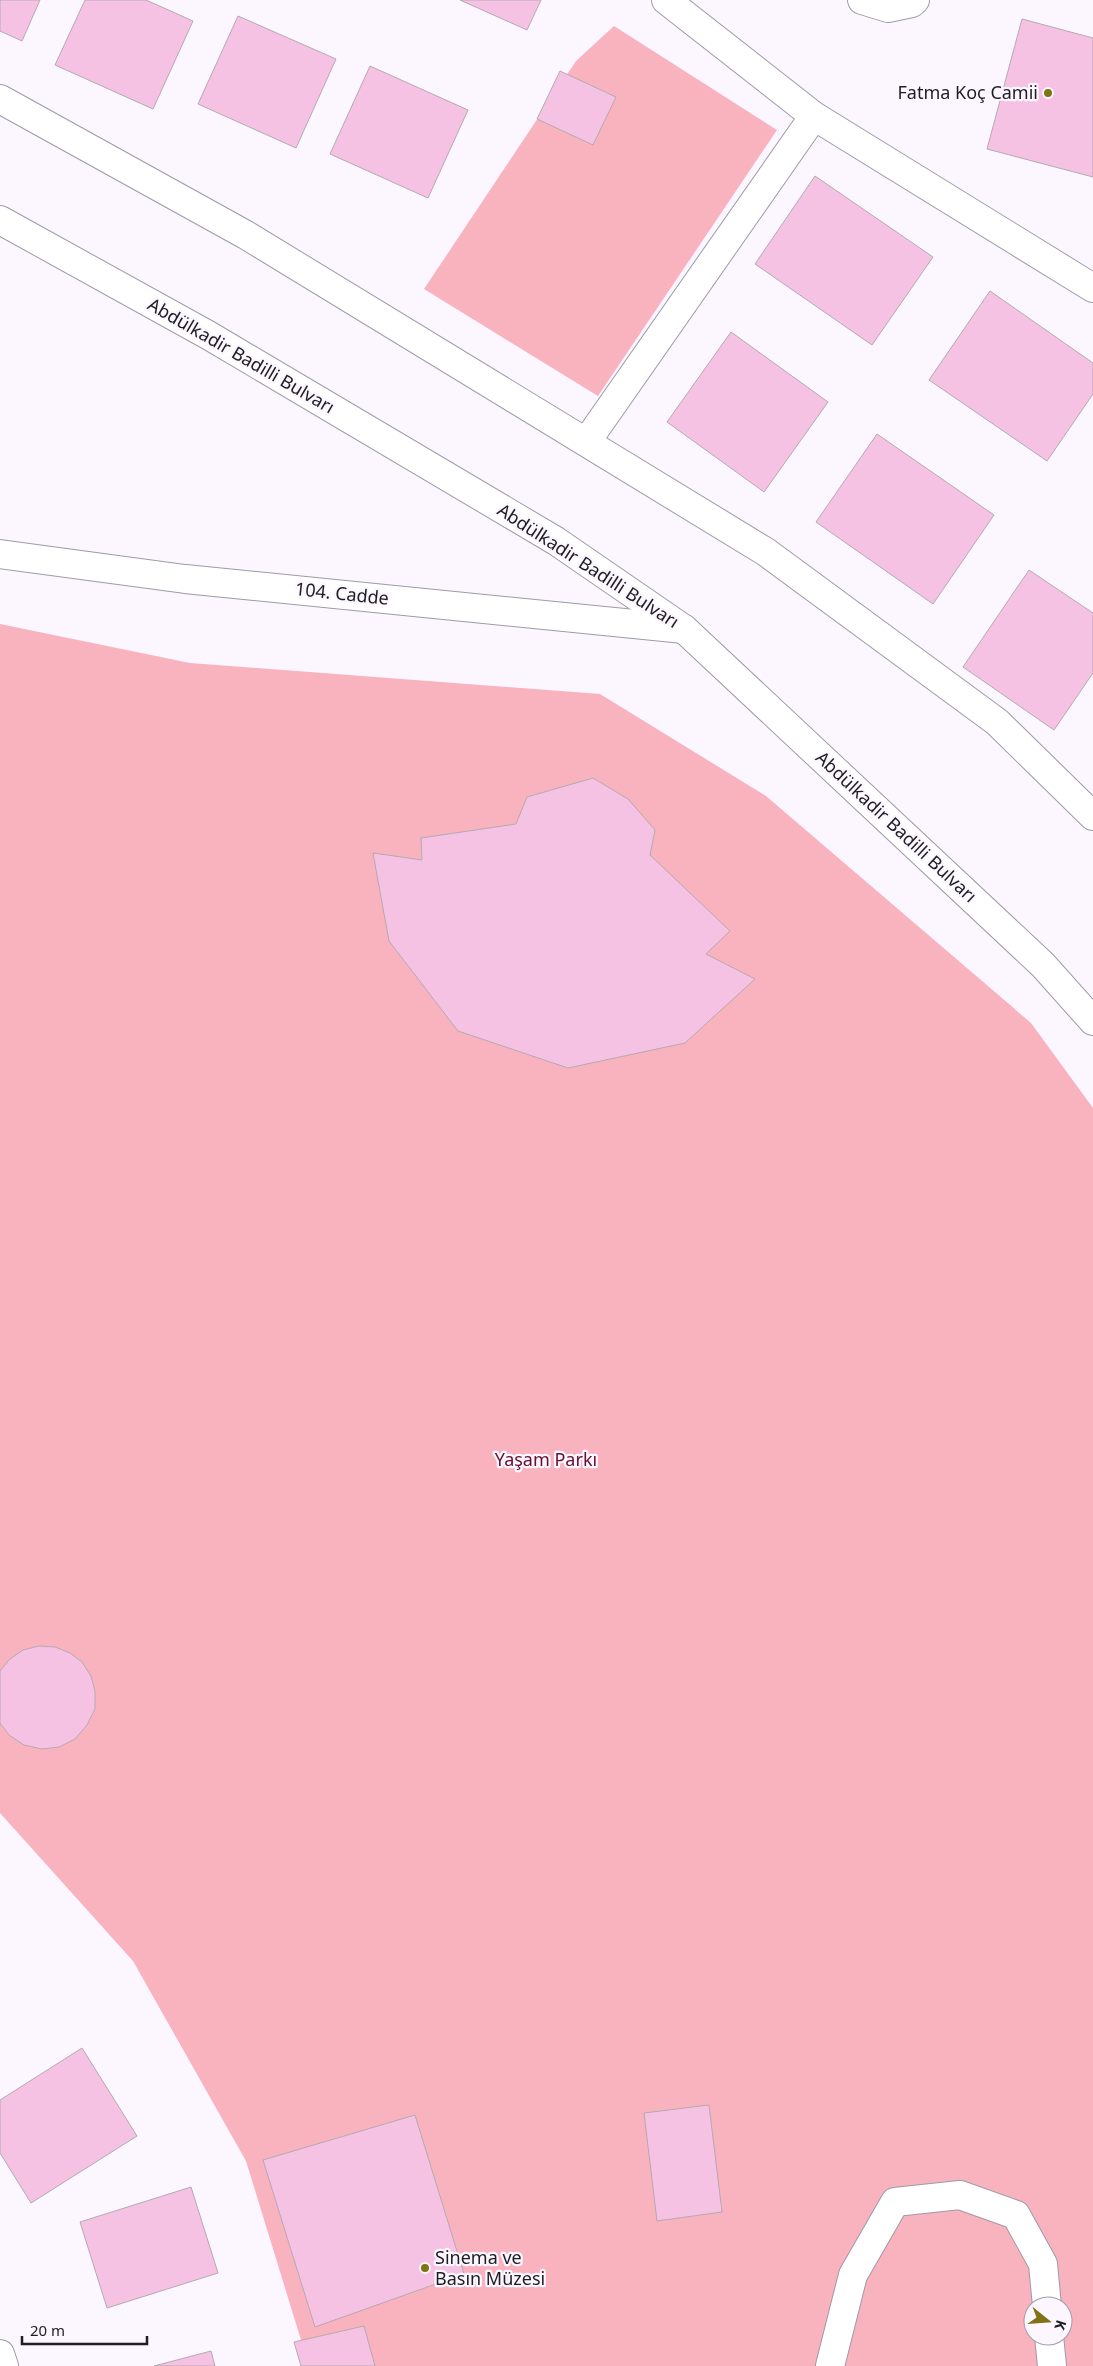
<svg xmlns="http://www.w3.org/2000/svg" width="1093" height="2366" font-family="'Noto Sans',sans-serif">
<rect width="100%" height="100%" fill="#fbf6ff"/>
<path fill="#f9b3be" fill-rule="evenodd" d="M614,26L777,130L598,396L424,289L576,61Z
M0,624L190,663L600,694L766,796L1031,1023L1093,1108V2366H309L246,2161L133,1961L0,1813ZM1033,2306H1063V2336H1033Z"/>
<path fill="#f6c2e4" stroke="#b4aab0" d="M0,0H40L22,41L0,31Z
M85,0H146L193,21L153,109L55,65Z
M460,0H541L527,30Z
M238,16L336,59L296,148L198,104Z
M1022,19L1093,38V177L987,149Z
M370,66L468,110L428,198L330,154Z
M560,71L616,97L593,145L537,119Z
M815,176L933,257L872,345L755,264Z
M990,291L1093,363V394L1047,461L929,380Z
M731,332L828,402L764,492L667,422Z
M877,434L994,515L933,604L816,522Z
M1029,570L1093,613V673L1054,730L963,667Z
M593,778L628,799L655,830L650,855L730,931L706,954L755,979L685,1043L568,1068L458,1031L389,941L373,853L422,860L421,838L516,824L527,797Z
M39,1646L55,1647L70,1653L82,1662L91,1676L95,1691V1709L87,1725L75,1739L59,1747L42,1749L24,1745L9,1735L0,1723V1671L10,1659L23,1650Z
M82,2048L137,2136L31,2203L0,2153V2100Z
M709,2105L722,2212L657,2221L644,2113Z
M415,2115L464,2274L315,2327L263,2160Z
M191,2187L218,2273L107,2308L80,2222Z
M364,2326L375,2366H301L294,2342Z
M211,2351L215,2366H154Z"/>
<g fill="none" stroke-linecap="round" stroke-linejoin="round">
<g stroke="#9f9aa4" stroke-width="30">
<path id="minor" d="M666,0L814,116L1093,288
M862,0L888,8L912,3L915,0
M587,441L814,116
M0,554L185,579L684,629
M1049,2336L1052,2366
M0,2354L4,2366
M830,2366L853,2275L895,2202L960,2195L1016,2215L1043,2264L1047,2306"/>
</g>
<g stroke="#9f9aa4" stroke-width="30">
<path id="major" d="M0,99L246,235L766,552L997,722L1093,816
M0,220L208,335L556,541L684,629L1043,965L1093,1021"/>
</g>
<use href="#minor" stroke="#fff" stroke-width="28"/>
<use href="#major" stroke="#fff" stroke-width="28"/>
</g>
<g fill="#817213" stroke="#fbf6ff" stroke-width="2">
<circle cx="1048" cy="93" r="5"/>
<circle cx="425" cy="2268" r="5"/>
</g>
<g text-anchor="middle" stroke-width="4.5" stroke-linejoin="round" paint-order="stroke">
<g font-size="18" fill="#1e1d20" stroke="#fbf6ff" text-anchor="end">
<text x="1038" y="99">Fatma Koç Camii</text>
<text x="435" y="2264" text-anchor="start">Sinema ve<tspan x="435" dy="21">Basın Müzesi</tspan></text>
</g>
<g font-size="18" fill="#1e1d20" stroke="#fbf6ff">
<text transform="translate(241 356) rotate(30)" y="6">Abdülkadir Badilli Bulvarı</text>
<text transform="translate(588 566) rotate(33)" y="6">Abdülkadir Badilli Bulvarı</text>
<text transform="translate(342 594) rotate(6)" y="6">104. Cadde</text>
<text transform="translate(896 827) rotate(43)" y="6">Abdülkadir Badilli Bulvarı</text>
</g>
<g font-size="18" fill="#670e2a" stroke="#fbf6ff">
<text x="546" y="1466">Yaşam Parkı</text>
</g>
</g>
<g transform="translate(1048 2321) rotate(107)"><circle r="24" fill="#fbf6ff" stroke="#a39fa6"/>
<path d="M0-4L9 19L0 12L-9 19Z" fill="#817213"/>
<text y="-8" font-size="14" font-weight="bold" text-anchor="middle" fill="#1e1d20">K</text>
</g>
<path d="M22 2336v8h125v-8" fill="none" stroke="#1e1d20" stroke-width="2.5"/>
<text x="30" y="2336" font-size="15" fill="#1e1d20" stroke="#fbf6ff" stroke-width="4" paint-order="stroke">20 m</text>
</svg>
